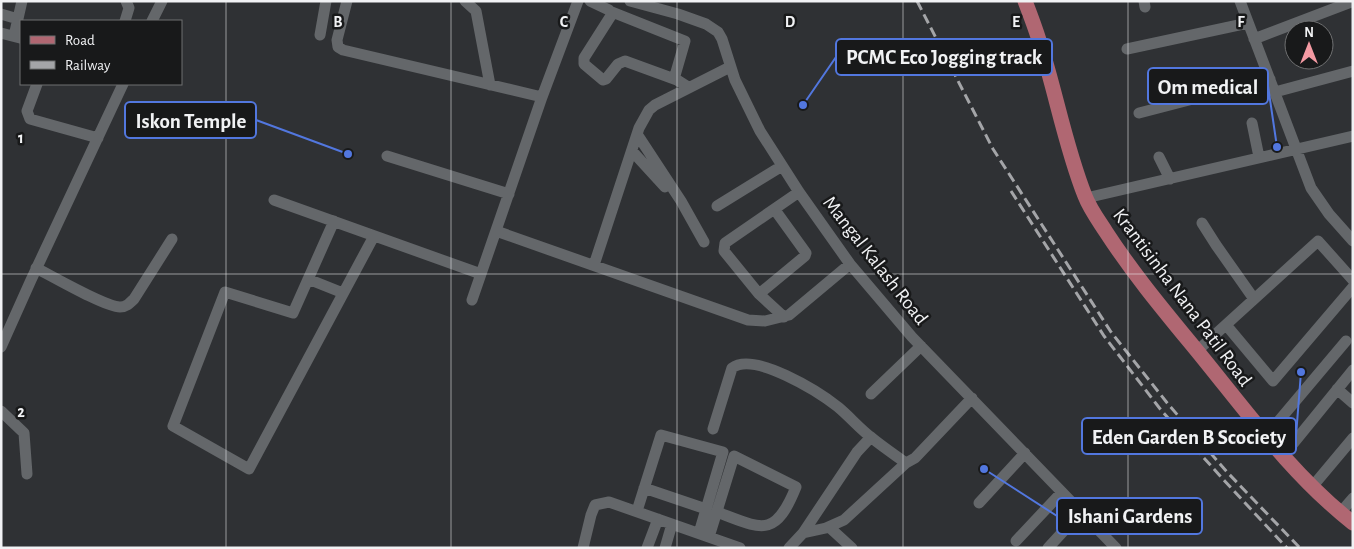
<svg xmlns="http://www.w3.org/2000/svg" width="1354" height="549" font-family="'Alegreya Sans',sans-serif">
<rect width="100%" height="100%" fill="#2f3134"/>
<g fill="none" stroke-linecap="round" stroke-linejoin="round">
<path stroke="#64676a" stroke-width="11" d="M347,1L337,40L338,47L343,50L542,97
M465,1L476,11L490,85
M590,1L609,10L612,14L584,58V64L603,80L606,79L618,64L625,61L677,80L688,87
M630,1L678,14L706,24L718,32L722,39L735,80L760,131L799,192L850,264L912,337L1116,548
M1144,1L1145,7
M1240,1L1311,188L1329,214L1353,241
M612,12L685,41L674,79
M1,14L18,19
M125,21L129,8L126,1
M152,21L162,1
M1,33L20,38
M320,35L326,1
M14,36L22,1
M1254,39L1351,2
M1127,49L1248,23
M37,84L27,111L30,119L98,138
M1275,92L1353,71
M1139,113L1270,79
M1252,123L1259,157
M637,134L681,201L704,242
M632,151L665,187
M387,156L509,194
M1159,157L1170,179
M1086,198L1353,136
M274,200L481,274
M717,206L782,166
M775,210L806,253L805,256L759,294L784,317
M334,221L293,313L225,292L173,426L249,469L374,236
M1202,223L1216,245L1254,299
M496,231L748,320L765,321L789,315L850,264
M594,265L639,128L649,110L655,105L730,67
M36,268C52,276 105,307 120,307C126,307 129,304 134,299L172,239
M308,279L343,293
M759,294L724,251L725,243L799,192
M472,300L542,97L578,1
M1227,326L1273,381L1353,287
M1,347L31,280L123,84
M1197,351L1318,241L1353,280
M1337,389L1353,403
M871,394L921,346
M1,411L24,433L27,474
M713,429L732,368C754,351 819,392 838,407C850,417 860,429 872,438C883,447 895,455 906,463
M1266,436L1346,341
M1283,456L1353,370
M1312,487L1353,438
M644,488L706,509
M979,503L1025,453
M637,511L661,435L723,452L699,533
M1340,513L1353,498
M829,527L852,548
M803,533L857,452L871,437
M709,537L734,456L796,487C775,539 762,529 717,512
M1016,541L1062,492
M583,548L591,515L595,505L609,502L740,548
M647,548L658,519
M665,548L672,524
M789,548L803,533L826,528L844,520L906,463L915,458L972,398
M1048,548L1081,512"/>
<path stroke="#b06772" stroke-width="15" d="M1025,1C1030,14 1035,27 1039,40C1056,92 1065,146 1085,196C1090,209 1099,221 1106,232C1134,275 1166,313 1198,352C1247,412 1292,475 1353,523"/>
<path stroke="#a4a5a8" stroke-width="3" stroke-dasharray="10 5" stroke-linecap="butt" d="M917,1L993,149L1111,332L1168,404L1227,472L1300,548
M1011,191L1104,336L1161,410L1221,477L1287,548"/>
</g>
<path fill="none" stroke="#f1f2f4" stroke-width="1" stroke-opacity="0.55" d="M226,1V548M451,1V548M677,1V548M903,1V548M1128,1V548M1,274H1353"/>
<g text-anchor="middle" stroke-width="5" stroke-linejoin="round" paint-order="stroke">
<g font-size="20" fill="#f1f2f4" stroke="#18191a">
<text transform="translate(876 260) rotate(52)" y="7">Mangal Kalash Road</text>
<text transform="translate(1183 297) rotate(53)" y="7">Krantisinha Nana Patil Road</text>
</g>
</g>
<g font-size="16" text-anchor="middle" font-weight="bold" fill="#f1f2f4" stroke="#18191a" stroke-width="5" stroke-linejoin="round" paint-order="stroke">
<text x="338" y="27">B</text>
<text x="564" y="27">C</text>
<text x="790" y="27">D</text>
<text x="1016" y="27">E</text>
<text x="1241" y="27">F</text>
<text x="21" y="143">1</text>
<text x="21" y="417">2</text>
</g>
<path fill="none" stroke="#5277df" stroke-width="2" d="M803 105L836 57M1277 147L1268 86M348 154L256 120M1301 372L1296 436M984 469L1057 516"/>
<g fill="#5277df" stroke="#18191a" stroke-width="2">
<circle cx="803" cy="105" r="5"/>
<circle cx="1277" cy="147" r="5"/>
<circle cx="348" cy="154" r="5"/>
<circle cx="1301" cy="372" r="5"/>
<circle cx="984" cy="469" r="5"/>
</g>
<g fill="#18191a" stroke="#5277df" stroke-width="2">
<rect x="836" y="39" width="216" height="36" rx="5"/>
<rect x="1148" y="68" width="120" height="36" rx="5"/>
<rect x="125" y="102" width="131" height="36" rx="5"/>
<rect x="1082" y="418" width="214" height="36" rx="5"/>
<rect x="1057" y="498" width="145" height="36" rx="5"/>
</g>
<g font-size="21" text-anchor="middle" font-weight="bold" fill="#f1f2f4">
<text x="944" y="64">PCMC Eco Jogging track</text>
<text x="1208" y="94">Om medical</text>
<text x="191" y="128">Iskon Temple</text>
<text x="1189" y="444">Eden Garden B Scociety</text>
<text x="1130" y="523">Ishani Gardens</text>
</g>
<rect width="1354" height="549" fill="none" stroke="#f1f2f4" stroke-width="5"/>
<rect x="20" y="20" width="162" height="65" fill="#18191a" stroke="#6f7071"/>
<rect x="30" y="36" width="25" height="8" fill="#b06772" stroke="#6f7071"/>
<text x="65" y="45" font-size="15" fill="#f1f2f4">Road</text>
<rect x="30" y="61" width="25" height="8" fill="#a4a5a8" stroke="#6f7071"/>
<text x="65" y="70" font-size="15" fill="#f1f2f4">Railway</text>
<g transform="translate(1309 45)"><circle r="24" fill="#18191a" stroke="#6f7071"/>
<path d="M0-4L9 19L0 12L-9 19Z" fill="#f49aa3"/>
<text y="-8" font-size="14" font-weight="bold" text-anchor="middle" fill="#f1f2f4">N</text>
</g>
</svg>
